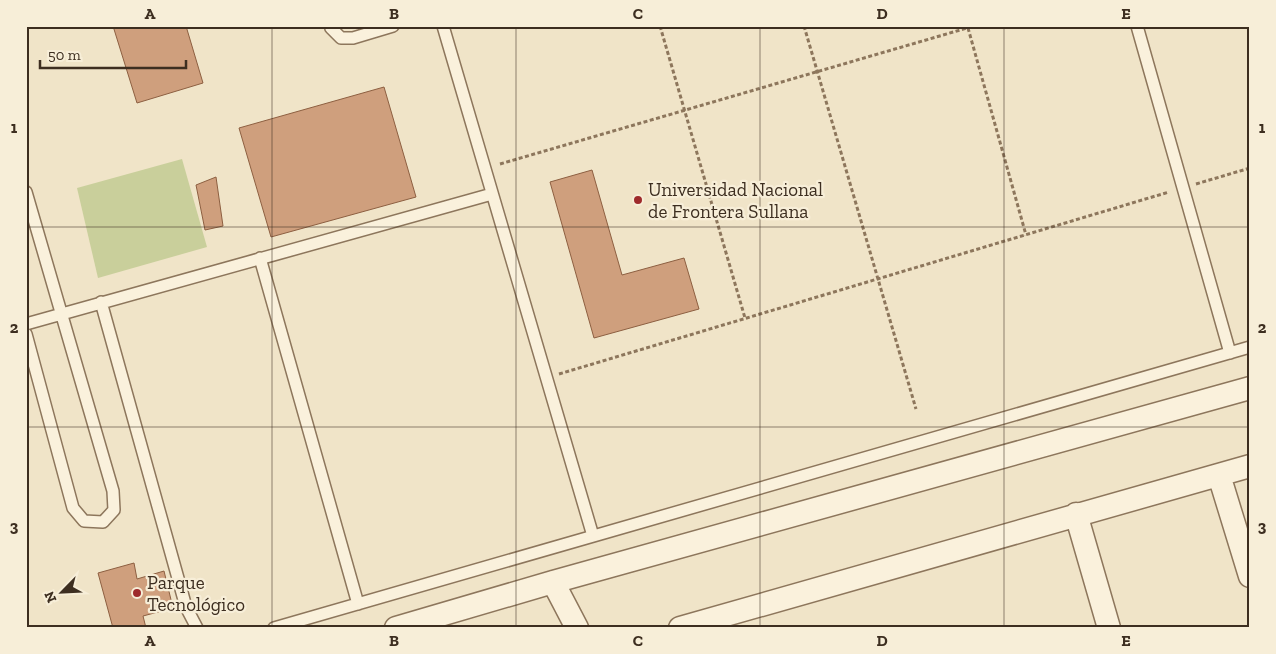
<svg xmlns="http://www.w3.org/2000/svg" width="1276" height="654" font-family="'Zilla Slab',serif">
<rect width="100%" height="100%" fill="#f0e4c8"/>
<path fill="#c9cf9b" d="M182,159L207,247L98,278L77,188Z"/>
<path fill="#cf9f7d" stroke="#8d5f41" d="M113,26H186L203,83L137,103Z
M384,87L416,197L271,237L239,128Z
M592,170L622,275L684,258L699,309L594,338L550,182Z
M216,177L223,226L205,230L196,185Z
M134,563L137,579L164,571L173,608L143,616L146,628H113L98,573Z"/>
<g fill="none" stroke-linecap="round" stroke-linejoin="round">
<g stroke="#8d765c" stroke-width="14">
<path id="lane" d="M332,26L331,28L341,38H353L393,26
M443,26L593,536
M1137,26L1230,353
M26,192L113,491L114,510L103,522L84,521L73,508L26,334
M260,258L358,604
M101,302L186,607L197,628
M26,324L492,194
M274,628L1250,347"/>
</g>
<g stroke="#8d765c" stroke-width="25">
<path id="street" d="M1219,475L1250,576
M1076,514L1109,628
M553,582L577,628
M396,628L553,582L1250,388
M680,628L1250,466"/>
</g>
<path stroke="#8d765c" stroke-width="3" stroke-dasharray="4 2.5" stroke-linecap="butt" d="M660,26L745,318
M804,26L916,409
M968,28L1026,235
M500,164L974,26
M1196,184L1250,168
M559,374L1169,192"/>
<use href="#lane" stroke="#faf1dc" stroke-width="11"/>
<use href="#street" stroke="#faf1dc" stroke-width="22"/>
</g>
<path fill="none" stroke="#3d2e20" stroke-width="1" stroke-opacity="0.55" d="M272,26V628M516,26V628M760,26V628M1004,26V628M26,227H1250M26,427H1250"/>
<g fill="#9e2a2b" stroke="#f7eed8" stroke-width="2">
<circle cx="638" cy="200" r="5"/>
<circle cx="137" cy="593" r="5"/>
</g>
<g text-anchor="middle" stroke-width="4.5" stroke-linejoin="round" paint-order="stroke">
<g font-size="19" fill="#3d2e20" stroke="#f7eed8" text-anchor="start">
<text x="648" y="196">Universidad Nacional<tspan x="648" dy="22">de Frontera Sullana</tspan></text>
<text x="147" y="589">Parque<tspan x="147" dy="22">Tecnológico</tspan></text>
</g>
</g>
<rect width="1276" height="654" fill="none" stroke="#f7eed8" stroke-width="55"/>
<g transform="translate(62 592) rotate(246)" stroke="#f7eed8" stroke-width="4" paint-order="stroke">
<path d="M0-4L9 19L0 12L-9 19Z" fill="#3d2e20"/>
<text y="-8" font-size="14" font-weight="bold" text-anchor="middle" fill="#3d2e20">N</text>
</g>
<path d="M40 60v8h146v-8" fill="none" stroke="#3d2e20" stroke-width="2.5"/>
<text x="48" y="60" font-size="15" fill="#3d2e20" stroke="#f7eed8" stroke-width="4" paint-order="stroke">50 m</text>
<rect x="28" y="28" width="1220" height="598" fill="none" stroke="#3d2e20" stroke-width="2"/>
<g font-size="16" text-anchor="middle" font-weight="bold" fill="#3d2e20">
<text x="150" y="19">A</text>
<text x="394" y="19">B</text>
<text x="638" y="19">C</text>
<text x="882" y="19">D</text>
<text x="1126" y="19">E</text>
<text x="14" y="133">1</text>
<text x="1262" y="133">1</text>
<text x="14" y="333">2</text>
<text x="1262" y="333">2</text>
<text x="14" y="532">3</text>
<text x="1262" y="532">3</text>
<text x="150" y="646">A</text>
<text x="394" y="646">B</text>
<text x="638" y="646">C</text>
<text x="882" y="646">D</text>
<text x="1126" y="646">E</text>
</g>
</svg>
